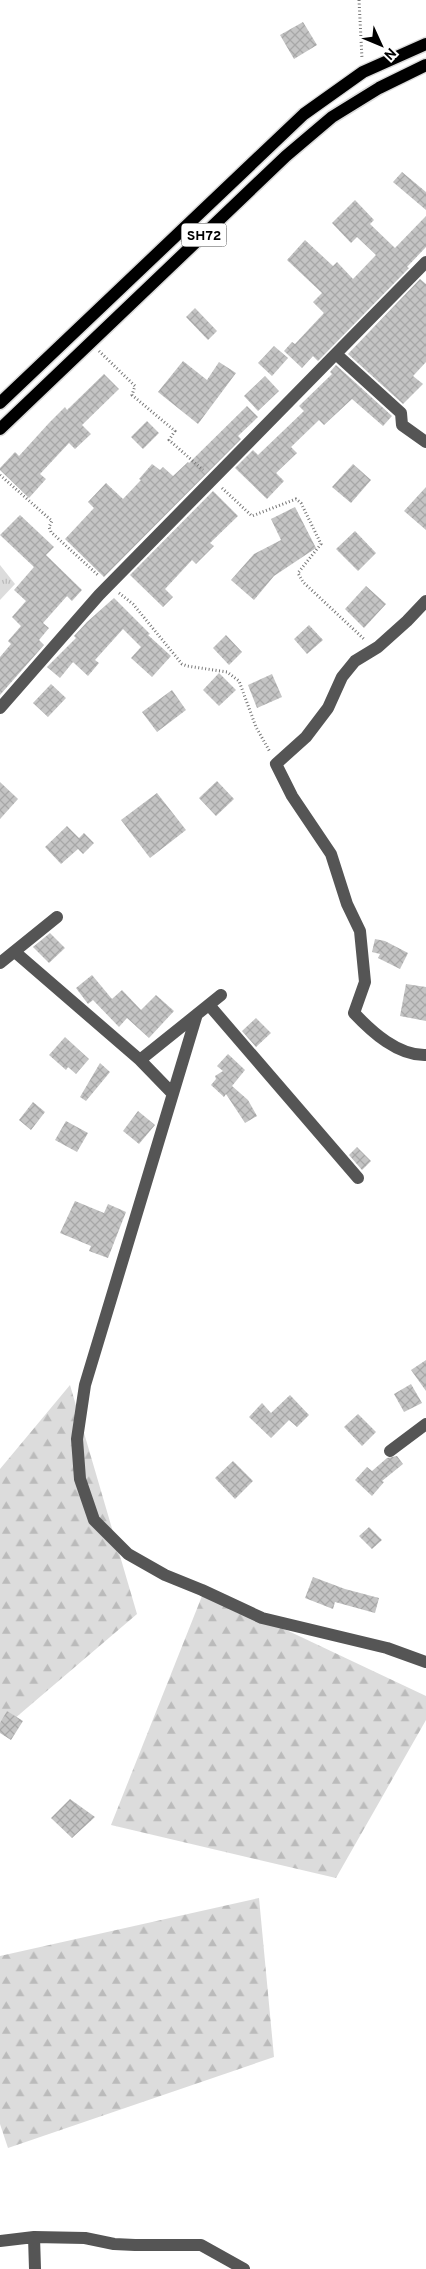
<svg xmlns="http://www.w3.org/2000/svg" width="426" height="2269" font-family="Overpass,sans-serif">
<defs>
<pattern id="forest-firs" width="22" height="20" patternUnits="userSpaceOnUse" patternTransform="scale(1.25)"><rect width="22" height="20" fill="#dcdcdc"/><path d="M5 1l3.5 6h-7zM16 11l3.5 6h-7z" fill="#bbb"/></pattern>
<pattern id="park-tufts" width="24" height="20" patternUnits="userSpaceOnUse" patternTransform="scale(1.25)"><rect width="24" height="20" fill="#dcdcdc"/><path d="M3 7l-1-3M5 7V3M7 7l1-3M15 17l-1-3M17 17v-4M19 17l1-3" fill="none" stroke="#bbb"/></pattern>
<pattern id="building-cross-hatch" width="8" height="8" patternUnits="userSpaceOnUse" patternTransform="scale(1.25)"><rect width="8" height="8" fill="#c4c4c4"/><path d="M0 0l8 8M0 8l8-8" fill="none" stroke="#a7a7a7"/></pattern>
</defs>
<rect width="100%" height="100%" fill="#fff"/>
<path fill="url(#forest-firs)" d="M70,1385L137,1614L0,1731V1469Z
M204,1591L426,1696V1720L336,1878L111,1825Z
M259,1898L274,2057L8,2148L0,2124V1956Z"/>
<path fill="url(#park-tufts)" d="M0,565L15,584L0,600Z"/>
<path fill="url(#building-cross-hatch)" d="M303,22L317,45L294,59L280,35Z
M402,172L426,192V210L393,182Z
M355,200L374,220L370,224L395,248L426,216V247L407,267L409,268L318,361L313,356L302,368L284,351L292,342L295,344L324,313L313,302L322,293L287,260L305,240L333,266L337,262L353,279L376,255L357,237L351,243L332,223Z
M420,279L426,284V362L413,376L423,384L403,404L348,354Z
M195,308L217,331L208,340L186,317Z
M274,346L288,358L272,376L258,363Z
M183,361L207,380L219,362L236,373L198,424L158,392Z
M336,365L392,416L383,426L352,399L324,425L319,420L291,447L297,453L276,473L284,481L267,499L235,468L253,450L258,455L304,411L299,406L330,376L332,374L330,372Z
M104,374L119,389L82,425L91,434L75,449L69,443L40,474L46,479L29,498L0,470V468L15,452L19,456L49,423L65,407L67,410Z
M265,376L279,391L258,411L244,396Z
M247,406L258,417L238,436L241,439L104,577L65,539L94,508L88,502L106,483L123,499L141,480L139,479L152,464L160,470L163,467L173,476L188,462L189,463Z
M147,421L159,433L143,449L131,437Z
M353,464L371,480L351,503L332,487Z
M426,487V530L404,511Z
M213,491L238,516L210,543L214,546L196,564L192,560L165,589L173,597L163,607L130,575Z
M295,507L316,548L274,576L254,600L231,580L254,554L281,540L271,519Z
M20,515L54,547L46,555L82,590L72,601L67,596L43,623L49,628L39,640L44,645L0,695V657L11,644L8,641L21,626L12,617L26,601L14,590L34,567L0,535Z
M355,531L376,553L358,571L336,549Z
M366,586L386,604L364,628L345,609Z
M114,598L150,634L148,635L171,656L152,677L131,658L141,647L123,629L95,660L99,663L88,676L73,662L60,678L47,667L76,638L74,636L87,622Z
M309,625L323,640L307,654L294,639Z
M226,635L242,652L229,665L213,648Z
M219,673L236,690L219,706L203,690Z
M272,674L282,697L257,708L248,685Z
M51,684L66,698L48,717L33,703Z
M172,690L186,710L157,732L142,712Z
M217,781L234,799L216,816L199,798Z
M0,782L18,799L0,819Z
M157,793L186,830L150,858L121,820Z
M67,826L79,838L84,833L94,843L83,854L78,849L61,864L45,847Z
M50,933L65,948L49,963L33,947Z
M375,939L385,941L408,953L400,969L378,958L380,954L372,952Z
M92,975L112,999L122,990L141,1010L156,995L174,1011L149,1038L127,1018L119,1027L93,1000L88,1004L76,988Z
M406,984L426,987V1021L400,1016Z
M256,1018L271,1033L256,1047L242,1031Z
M65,1037L89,1059L76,1074L68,1067L66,1070L49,1055Z
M228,1054L245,1070L232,1086L248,1100L257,1116L245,1123L226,1094L224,1097L211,1085L216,1079L215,1076L223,1071L217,1066Z
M100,1063L110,1072L86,1101L80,1097Z
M33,1102L45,1112L31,1130L19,1120Z
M138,1111L155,1125L139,1144L123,1131Z
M66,1121L88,1133L77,1152L55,1140Z
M357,1147L371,1161L362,1170L349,1155Z
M75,1201L104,1213L108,1204L126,1212L108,1258L89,1251L91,1246L60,1233Z
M426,1360V1391L411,1370Z
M411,1384L422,1403L404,1412L394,1394Z
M290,1395L309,1415L297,1427L289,1420L271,1438L249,1417L262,1403L271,1413Z
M358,1414L376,1432L362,1446L344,1427Z
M397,1456L403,1464L382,1481L384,1482L372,1496L355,1480L367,1467L372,1471L387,1458Z
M233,1461L253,1481L235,1499L215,1478Z
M369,1527L382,1540L372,1549L359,1536Z
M313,1577L345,1589L379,1598L375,1613L335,1602L333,1609L305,1598Z
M7,1711L23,1721L11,1740L0,1733V1723Z
M70,1799L95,1817L72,1838L51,1818Z"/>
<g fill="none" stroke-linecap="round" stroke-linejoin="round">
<g stroke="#dbdbdb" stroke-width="15">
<path id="major" d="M0,403L304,114L363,72L426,44
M0,429L286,156L332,117L379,88L426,65"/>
</g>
<path stroke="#777" stroke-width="3" stroke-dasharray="1 2.5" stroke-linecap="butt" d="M359,0L362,59
M99,351L135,386L132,395L175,431L169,440L203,470
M0,475L52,521L49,527L51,532L99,576
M222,488L252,516L296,499L301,503L321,544L298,573L303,582L365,640
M119,593L133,604L182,664L187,666L227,672L239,681L256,727L270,752"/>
<path stroke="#555" stroke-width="12" d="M336,354L401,413L402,425L426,442
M426,601L407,621L378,647L355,661L342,677L328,708L306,737L276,764L292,796L331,854L347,904L360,931L365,982L354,1013C372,1032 398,1056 426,1055
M0,708L99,595L426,262
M15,952L140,1060L221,995
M0,963L57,917
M209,1005L358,1178
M197,1014L85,1385L77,1439L80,1479L94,1520L128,1554L165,1575L202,1590L262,1618L387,1648L426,1662
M140,1060L173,1094
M390,1451L426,1424
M34,2237L35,2269
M0,2241L34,2237L85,2238L114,2244L135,2245H201L244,2269"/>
<use href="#major" stroke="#000" stroke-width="12"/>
</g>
<g text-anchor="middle" stroke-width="4.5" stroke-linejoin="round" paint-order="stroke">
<rect fill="#fff" stroke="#4c4c4c" stroke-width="1" x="181.5" y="223.5" width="45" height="23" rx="4"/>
<g font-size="14" font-weight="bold" fill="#000">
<text x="204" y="240">SH72</text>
</g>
</g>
<g transform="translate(381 45) rotate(134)" stroke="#ffffff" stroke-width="4" paint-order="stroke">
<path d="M0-4L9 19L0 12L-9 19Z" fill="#000000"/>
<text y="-8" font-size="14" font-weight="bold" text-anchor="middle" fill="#000000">N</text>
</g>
</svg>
